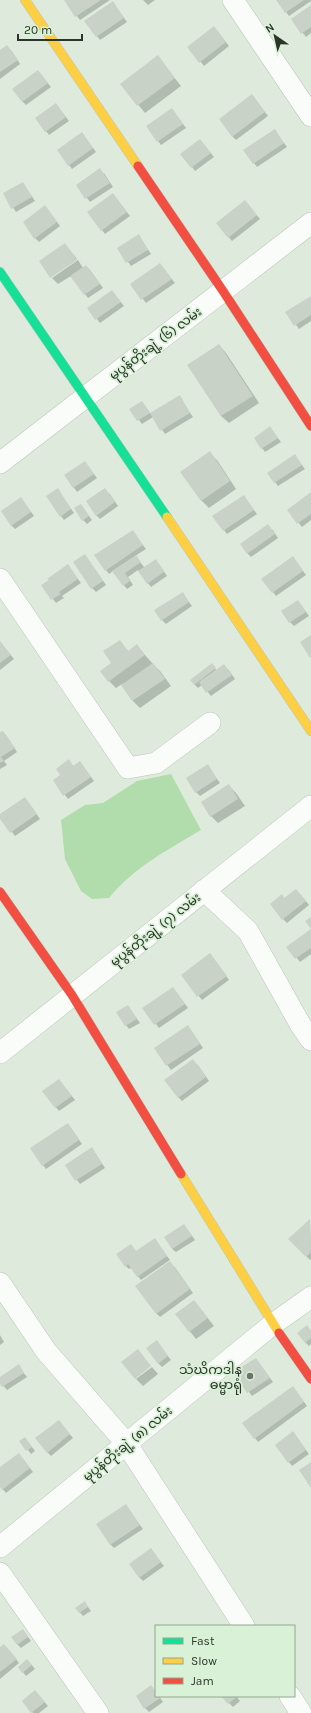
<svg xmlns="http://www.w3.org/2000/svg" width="311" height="1713" font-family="Karla,'Noto Sans Myanmar',sans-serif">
<rect width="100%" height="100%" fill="#deebdc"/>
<path fill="#b0ddab" d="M171,774L201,830C169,849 133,868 109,898L92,899L81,891L65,859L61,820L85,805L103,803L137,781Z"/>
<path fill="#0003" d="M65,0H110L80,20Z
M143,0H155L148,5Z
M277,0H311V1L289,16Z
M113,3L127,22L100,40L86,21Z
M311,6V33L306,37L292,19Z
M217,31L229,46L204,66L189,47Z
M11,50L20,64L0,79V52Z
M158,57L181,86L145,113L121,84Z
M41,75L51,87L26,105L22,101Z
M252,95L268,116L236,140L232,136Z
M59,108L69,121L49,135L46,131Z
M172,109L186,128L161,145L158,141Z
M274,130L287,147L257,167L254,163Z
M85,137L96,152L72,169L69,165Z
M200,140L214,157L195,171L192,167Z
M104,173L113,187L90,202L77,185Z
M23,183L35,201L16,212L4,194Z
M113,194L130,216L105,234L102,230Z
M248,205L260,219L232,241L217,223Z
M45,206L60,226L39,242L35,238Z
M139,236L151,254L131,266L118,248Z
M65,244L77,259L51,276Z
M78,260L83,268L86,266L90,270L103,288L88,298L71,276L58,284L52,278Z
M160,264L175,283L146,303L131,284Z
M112,291L124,306L100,323L88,308Z
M311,297V321L299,329L287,312Z
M219,345L226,353L259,403L229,423L221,416L188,365Z
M179,397L193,417L165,434L153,417L142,424L131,410L142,402L151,414Z
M270,428L281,442L265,452L262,448Z
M209,453L217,460L236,489L209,508L202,501L182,472Z
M295,456L305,469L278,486L275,482Z
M88,466L97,478L77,492L65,475Z
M58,490L74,513L64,520L61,516Z
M109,493L118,506L100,519L96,515Z
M311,494V520L302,527L288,510Z
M243,496L257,514L227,534L224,530Z
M21,498L34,516L15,529L11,525Z
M81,505L92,520L87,524L83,520Z
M272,529L278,538L251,557L247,553Z
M132,531L146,549L135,556L145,568L159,564L167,576L151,587L138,570L128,577L133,585L127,589L113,571L109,574L106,570Z
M85,555L106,585L96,592L92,588Z
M296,561L306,575L276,596L263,579Z
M68,566L81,583L62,596L64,598L56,603L43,586Z
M182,593L192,606L166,624L162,620Z
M301,605L309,616L294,626L290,622Z
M119,641L129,652L137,646L153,664L160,671L171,686L140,708L133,701L122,684L116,688L109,681Z
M0,642L14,659L0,670Z
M212,665L217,671L228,669L235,679L211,696L202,685L198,688L194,684Z
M0,733L6,735L17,752L4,761L7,765L0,769Z
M69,761L74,767L83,766L94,781L68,799L54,781L62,775Z
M207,765L220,783L200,796L196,792Z
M228,785L236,793L245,806L218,823L211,816Z
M28,802L40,819L15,836L0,816Z
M300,894L309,905L287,923L283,919L285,899Z
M311,930V954L300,962L288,947Z
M213,958L229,980L202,1000L182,975Z
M176,992L188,1008L159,1028L144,1008Z
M128,1006L140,1023L129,1029L126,1025Z
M188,1026L203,1048L171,1070L155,1048Z
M197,1064L209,1081L182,1101L178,1097Z
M62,1084L75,1100L59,1111L43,1092Z
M71,1128L82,1144L46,1169L43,1165Z
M92,1148L105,1168L80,1184L66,1165Z
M310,1221L311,1259L310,1260L290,1239Z
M187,1229L195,1240L176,1252L172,1249Z
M155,1240L170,1260L141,1280L131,1268L129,1269L126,1266L137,1252Z
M174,1266L193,1293L160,1317L156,1313Z
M194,1301L214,1326L196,1339L176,1314Z
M311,1331V1344L309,1346L305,1342Z
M0,1335L4,1342L0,1345Z
M157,1342L171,1360L162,1367L158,1363Z
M256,1359L273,1382L252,1396L235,1373Z
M18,1366L27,1377L7,1390L0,1382V1378Z
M152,1367L158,1374L143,1386L136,1379Z
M296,1391L307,1406L258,1442L255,1438Z
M62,1425L73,1438L51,1456L47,1452Z
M293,1432L309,1454L292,1466L276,1445Z
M25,1438L35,1451L31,1454L21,1441Z
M22,1458L33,1472L6,1493L0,1486V1468Z
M126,1506L143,1529L114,1548L110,1544Z
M151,1550L164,1566L143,1581L139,1577Z
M85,1603L91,1611L83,1616L76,1608Z
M23,1630L31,1641L21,1648L17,1644Z
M0,1648L8,1649L19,1663L0,1679Z
M31,1664L35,1669L26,1676L23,1672Z
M151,1686L156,1692V1696H159L163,1702L149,1712L145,1708Z
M35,1691L48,1706L39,1713H33L23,1701Z
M222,1696H236L240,1701L233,1707Z"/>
<path fill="#c8d2c6" d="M64,0H101L75,17Z
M276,0H304L285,13Z
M113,1L124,18L96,37L84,21Z
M311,5V27L301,34L291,19Z
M214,26L226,42L199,63L187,47Z
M7,45L18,60L0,72V50Z
M158,55L175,78L137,106L120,84Z
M38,70L48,83L22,102L12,89Z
M252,94L265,112L232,137L219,119Z
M56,103L66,117L45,132L35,118Z
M172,108L183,124L157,142L146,126Z
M275,129L284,143L253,164L243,150Z
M82,132L93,148L68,166L57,150Z
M200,139L211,153L191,168L180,154Z
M100,168L110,183L85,199L76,185Z
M23,182L32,197L11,209L3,193Z
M113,193L127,212L101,231L87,212Z
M245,200L257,215L228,238L216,223Z
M45,205L57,222L34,239L23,222Z
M139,234L148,250L126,263L117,248Z
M65,243L77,260L50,278L39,261Z
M160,263L172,279L141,300L130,284Z
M86,265L100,284L84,295L70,276Z
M112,290L121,302L95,320L87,308Z
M311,296V315L294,326L285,312Z
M219,344L253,396L221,416L187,365Z
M180,395L190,413L160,431L150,413Z
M142,401L150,413L137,421L129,409Z
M270,426L278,438L261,449L254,438Z
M210,451L230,481L201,501L180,472Z
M295,454L302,465L274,483L267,473Z
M85,461L94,474L73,488L64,475Z
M58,488L71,509L60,517L46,496Z
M105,488L115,502L96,516L86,501Z
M311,492V514L297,524L287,510Z
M244,495L254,510L223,531L212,516Z
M21,497L31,512L11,526L1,511Z
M81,504L89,516L82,521L74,508Z
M268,524L275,534L247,554L240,544Z
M133,530L143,545L105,571L94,555Z
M85,554L103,581L91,589L73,562Z
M136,555L141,562L125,573L130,581L123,586L112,571Z
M293,556L303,571L272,593L261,579Z
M156,559L164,572L147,584L138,571Z
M68,564L78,579L59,592L61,594L51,600L41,585L49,580L47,579Z
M183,592L189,602L161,621L154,610Z
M298,600L306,612L289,623L281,611Z
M311,635V657L310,658L300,642Z
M120,640L128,651L137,644L145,655L108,682L100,671L111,663L103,651Z
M0,641L11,655L0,663Z
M153,663L165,679L132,701L121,685Z
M212,663L216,668L194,685L190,680Z
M224,664L232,675L206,693L199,682Z
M3,731L15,748L1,757L4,761L0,763V732Z
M69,759L73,766L80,761L91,777L63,796L53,780L60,775L56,769Z
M208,764L217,779L195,793L186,778Z
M229,784L238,799L210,817L201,802Z
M25,797L37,814L10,833L0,819V814Z
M296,889L306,901L282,920L270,904L282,894L284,898Z
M311,917V948L295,959L286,947L311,929L305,921Z
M210,953L227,976L197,997L181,975Z
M173,987L185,1004L154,1025L142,1008Z
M128,1005L137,1019L125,1026L116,1012Z
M188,1025L200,1044L166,1066L154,1048Z
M193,1059L206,1077L178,1098L164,1080Z
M59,1079L72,1096L55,1108L42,1091Z
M68,1123L79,1140L42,1166L30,1148Z
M92,1147L102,1164L75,1181L65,1165Z
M310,1219L311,1252L306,1257L288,1239Z
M184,1224L192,1236L172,1249L164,1237Z
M155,1238L167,1256L137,1277L128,1264L125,1267L116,1254L131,1244L136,1251Z
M170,1261L190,1289L156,1314L135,1286Z
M194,1300L208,1318L189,1332L175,1314Z
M307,1325L311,1331V1338L305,1343L297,1333Z
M157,1340L168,1356L158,1364L146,1348Z
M138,1349L151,1366L135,1379L121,1362Z
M256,1358L270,1378L247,1393L233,1372Z
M19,1364L24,1373L2,1387L0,1384V1377Z
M293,1386L304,1402L254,1439L242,1423Z
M59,1420L70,1434L47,1453L35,1438Z
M293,1431L306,1450L288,1463L275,1445Z
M25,1437L32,1447L26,1451L19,1441Z
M19,1453L30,1468L2,1490L0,1487V1467Z
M311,1462V1488L299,1470Z
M126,1504L140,1525L110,1545L96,1524Z
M151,1548L161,1562L139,1578L129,1564Z
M85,1601L88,1607L79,1613L75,1608Z
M23,1629L28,1637L17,1645L11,1637Z
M4,1644L17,1659L0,1672V1647Z
M27,1659L32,1665L22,1673L18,1667Z
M151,1685L156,1692V1696H158L160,1698L144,1709L136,1696Z
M35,1690L45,1702L31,1713L22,1701Z
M221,1696H238L228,1704Z"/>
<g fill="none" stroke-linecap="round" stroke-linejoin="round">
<g stroke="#bbc6b9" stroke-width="22">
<path id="street" d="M233,0L311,116
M0,463L311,223
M0,579L128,768L156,763L210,723
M204,890L248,931L300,1024L311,1040
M0,1053L311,806
M0,1283L46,1351L126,1443L244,1626
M0,1547L273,1324L311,1297
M0,1573L98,1713
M290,1696L301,1713"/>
</g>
<g stroke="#bbc6b9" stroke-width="10">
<path id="fast" d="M0,272L167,517"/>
</g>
<g stroke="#bbc6b9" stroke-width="10">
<path id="slow" d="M25,0L138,166
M167,517L311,731
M181,1174L279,1333"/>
</g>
<g stroke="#bbc6b9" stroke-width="10">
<path id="jam" d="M138,166L223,291L311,426
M0,892L72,995L181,1174
M279,1333L311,1379"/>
</g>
<use href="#street" stroke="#fafcfa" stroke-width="21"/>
<use href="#fast" stroke="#16e098" stroke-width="9"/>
<use href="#slow" stroke="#ffcf43" stroke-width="9"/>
<use href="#jam" stroke="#f24e42" stroke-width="9"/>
</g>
<circle fill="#6a7568" stroke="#d9f1d6" stroke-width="1.5" cx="250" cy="1376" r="4"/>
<g text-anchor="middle" stroke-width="3.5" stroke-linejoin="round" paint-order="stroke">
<g font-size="13" fill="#2b352a" stroke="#d9f1d6">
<text transform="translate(155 343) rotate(-37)" y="5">မုပွန်တိုးချဲ့ (၆) လမ်း</text>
<text transform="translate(155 929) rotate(-38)" y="5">မုပွန်တိုးချဲ့ (၇) လမ်း</text>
<text transform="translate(127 1443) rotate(-39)" y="5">မုပွန်တိုးချဲ့ (၈) လမ်း</text>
</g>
<g font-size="13" fill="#2b352a" stroke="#d9f1d6" text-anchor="end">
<text x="242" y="1374">သံဃိကဒါန<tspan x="242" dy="15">ဓမ္မာရုံ</tspan></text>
</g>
</g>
<rect x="155" y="1625" width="140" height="72" fill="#d9f1d6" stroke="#93a691"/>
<rect x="163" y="1638" width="20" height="6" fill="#16e098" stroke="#93a691"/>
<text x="191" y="1645" font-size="12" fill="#2b352a">Fast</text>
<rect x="163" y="1658" width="20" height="6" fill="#ffcf43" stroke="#93a691"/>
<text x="191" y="1665" font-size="12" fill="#2b352a">Slow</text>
<rect x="163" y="1678" width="20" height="6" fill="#f24e42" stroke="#93a691"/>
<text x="191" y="1685" font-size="12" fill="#2b352a">Jam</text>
<g transform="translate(275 36) rotate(326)" stroke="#d9f1d6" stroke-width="3" paint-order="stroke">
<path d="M0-3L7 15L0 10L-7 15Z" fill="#2b352a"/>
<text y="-6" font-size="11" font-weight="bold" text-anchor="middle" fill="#2b352a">N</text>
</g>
<path d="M18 34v6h64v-6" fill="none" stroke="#2b352a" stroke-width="2"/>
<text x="24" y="34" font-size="12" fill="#2b352a" stroke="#d9f1d6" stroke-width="3" paint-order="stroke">20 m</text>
</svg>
